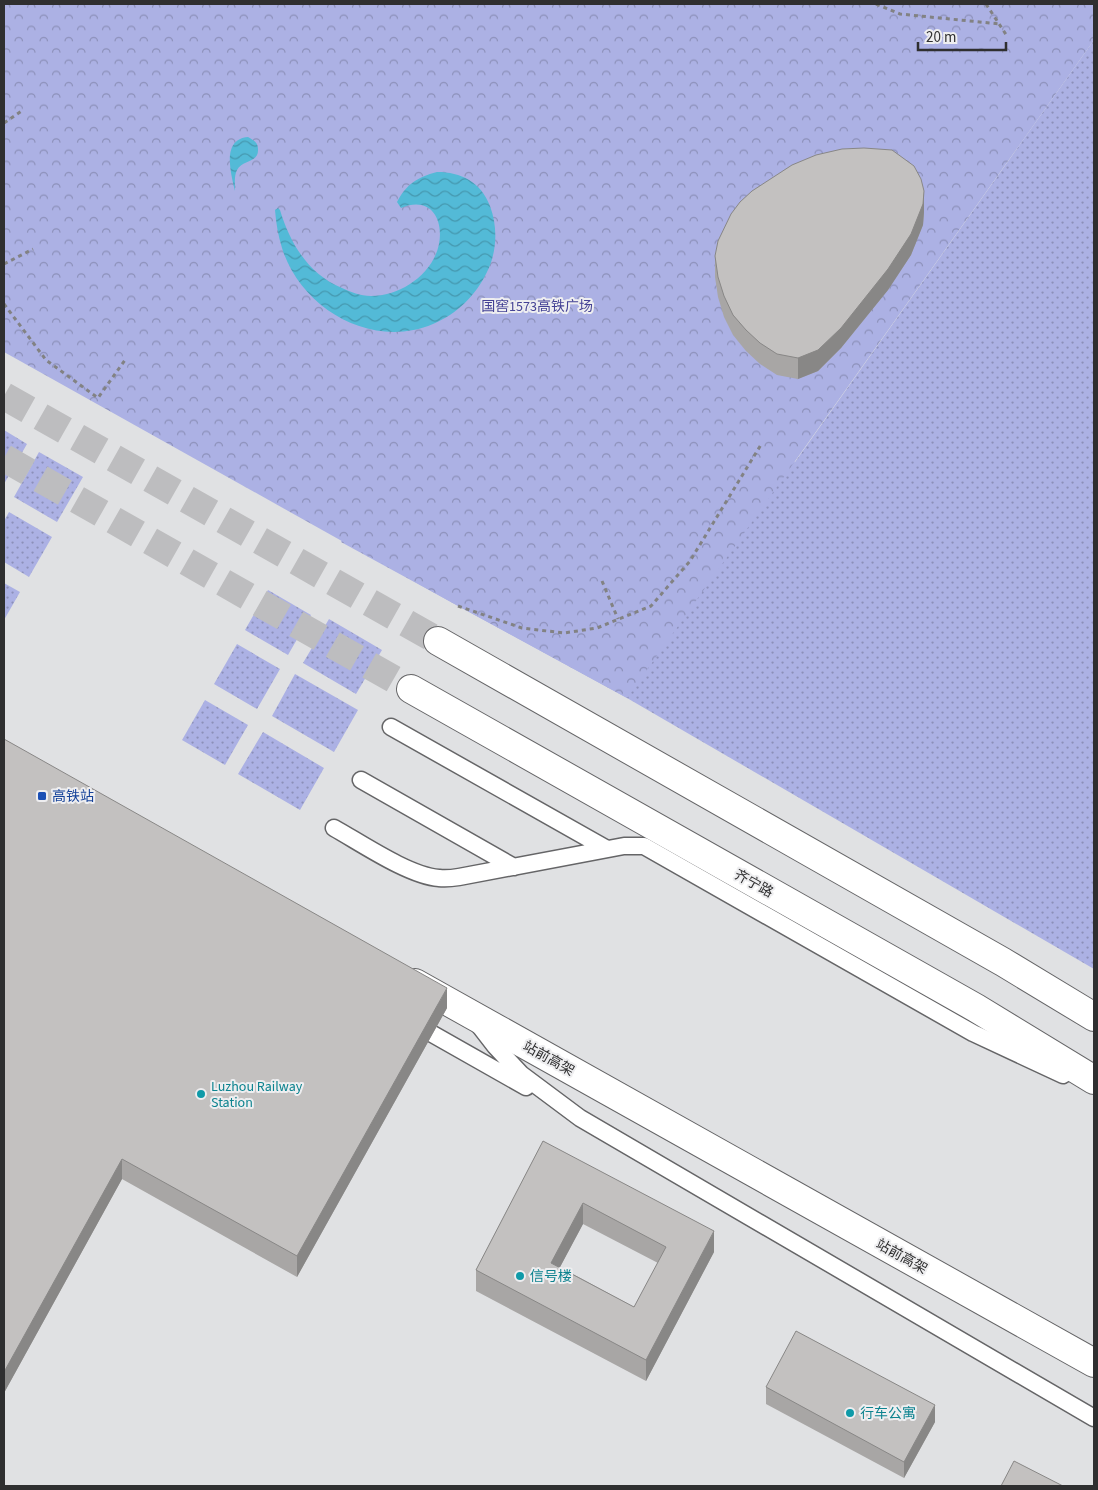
<svg xmlns="http://www.w3.org/2000/svg" width="1098" height="1490" font-family="'Source Sans 3','Noto Sans SC',sans-serif">
<defs>
<pattern id="grass-dots" width="8" height="8" patternUnits="userSpaceOnUse" patternTransform="scale(1.25)"><rect width="8" height="8" fill="#acb1e4"/><path d="M2 2h.1M6 6h.1" fill="none" stroke="#8c90b9" stroke-width="1.8" stroke-linecap="round"/></pattern>
<pattern id="park-crowns" width="20" height="18" patternUnits="userSpaceOnUse" patternTransform="scale(1.25)"><rect width="20" height="18" fill="#acb1e4"/><path d="M2 6a3 3 0 1 1 6 0M12 15a3 3 0 1 1 6 0" fill="none" stroke="#8c90b9"/></pattern>
<pattern id="water-waves" width="16" height="10" patternUnits="userSpaceOnUse" patternTransform="scale(1.25)"><rect width="16" height="10" fill="#53bad7"/><path d="M0 5q4-4 8 0t8 0" fill="none" stroke="#4598af"/></pattern>
</defs>
<rect width="100%" height="100%" fill="#e0e1e3"/>
<path fill="url(#grass-dots)" d="M1094,40V969L627,698L341,542L364,501L795,462Z
M4,430L27,444L4,484Z
M39,452L83,477L57,522L14,497Z
M9,512L52,537L29,577L4,562V521Z
M4,583L20,592L4,620Z
M268,590L311,615L288,655L245,630Z
M329,619L382,650L356,694L303,663Z
M237,644L280,669L257,709L214,684Z
M295,674L358,710L334,752L272,716Z
M205,700L248,725L225,765L182,740Z
M263,732L324,768L300,810L238,774Z"/>
<path fill="url(#park-crowns)" d="M4,4H1094V40L627,698L458,606L4,352Z"/>
<path fill="url(#water-waves)" d="M248,137C253,140 258,142 258,149C259,163 242,160 237,170C234,176 235,184 235,191C231,174 221,139 248,137Z
M437,172C461,172 481,182 490,206C498,227 497,252 487,272C476,295 457,314 433,324C372,350 301,309 282,248C278,235 276,223 275,210L278,208L280,210C290,243 308,274 342,288C351,292 360,296 371,296C401,296 433,274 439,244C444,217 429,196 401,208L397,202C406,185 417,177 437,172Z"/>
<g fill="none" stroke-linecap="round" stroke-linejoin="round">
<path stroke="#bdbdbf" stroke-width="28" stroke-dasharray="28 14" stroke-linecap="butt" d="M4,396L438,641
M4,458L411,689"/>
<g stroke="#656567" stroke-width="19">
<path id="service" d="M391,727L607,849
M361,780L514,867
M334,828C361,843 409,876 439,878C446,879 453,878 459,877L624,846H644L973,1033L1063,1075
M413,1023L526,1087
M478,1024L495,1046L521,1074L580,1118L1094,1418"/>
</g>
<g stroke="#656567" stroke-width="30">
<path id="tertiary" d="M438,641L1003,962L1094,1017
M411,689L976,1008L1094,1080
M415,983L1094,1363"/>
</g>
<path stroke="#828283" stroke-width="3" stroke-dasharray="4 4" stroke-linecap="butt" d="M876,4L900,14L1000,24
M986,4L1007,36
M4,123L23,110
M4,264L33,249
M4,304L46,360L98,398L125,360
M602,581L618,619
M458,606L522,628L564,633L597,628L651,606L690,561L762,443"/>
<use href="#service" stroke="#fff" stroke-width="16"/>
<use href="#tertiary" stroke="#fff" stroke-width="28"/>
</g>
<path fill="#a8a6a5" fill-rule="evenodd" d="M924,212L923,225L911,255L888,290L841,348L818,371L798,379L777,375L760,364L746,351L733,335L724,317L718,297L715,277V256Z
M4,739L447,1008L297,1277L122,1179L4,1393Z
M543,1141L714,1252L646,1381L476,1291V1270ZM583,1224L658,1263L634,1307L560,1267Z
M766,1387L935,1422L904,1478L766,1404Z"/>
<path fill="#888786" d="M924,191V212L923,225L911,255L888,290L841,348L818,371L798,379V358Z
M447,988V1008L297,1277V1256Z
M122,1159V1179L4,1393V1372Z
M583,1203V1224L551,1284V1263Z
M714,1231V1252L646,1381V1360Z
M935,1405V1422L904,1478V1462Z"/>
<path fill="#c3c1c0" stroke="#888786" fill-rule="evenodd" d="M864,148L892,150L914,166L921,179L924,191L923,204L911,234L888,269L841,328L818,350L798,358L777,354L760,343L746,330L733,315L724,296L718,277L715,256L718,241L731,214L740,202L752,191L792,165L816,155L842,149Z
M4,739L447,988L297,1256L122,1159L4,1372Z
M543,1141L714,1231L646,1360L476,1270ZM583,1203L666,1247L634,1307L551,1263Z
M796,1331L935,1405L904,1462L766,1387Z
M1014,1461L1063,1486H1001Z"/>
<rect fill="#1a4fb4" stroke="#eeeef0" stroke-width="2" x="37" y="791" width="10" height="10" rx="2.5"/>
<g fill="#0f9aa8" stroke="#eeeef0" stroke-width="2">
<circle cx="201" cy="1094" r="5"/>
<circle cx="520" cy="1276" r="5"/>
<circle cx="850" cy="1413" r="5"/>
</g>
<g text-anchor="middle" stroke-width="4" stroke-linejoin="round" paint-order="stroke">
<g font-size="14" fill="#444295" stroke="#eeeef0">
<text x="537" y="311">国窖1573高铁广场</text>
</g>
<g font-size="14" fill="#164399" stroke="#eeeef0" text-anchor="start">
<text x="52" y="801">高铁站</text>
</g>
<g font-size="14" fill="#2f2f30" stroke="#eeeef0">
<text transform="translate(754 883) rotate(29)" y="5">齐宁路</text>
<text transform="translate(549 1058) rotate(29)" y="5">站前高架</text>
<text transform="translate(902 1256) rotate(29)" y="5">站前高架</text>
</g>
<g font-size="14" fill="#0d838f" stroke="#eeeef0" text-anchor="start">
<text x="211" y="1091">Luzhou Railway<tspan x="211" dy="16">Station</tspan></text>
<text x="530" y="1281">信号楼</text>
<text x="860" y="1418">行车公寓</text>
</g>
</g>
<rect width="1098" height="1490" fill="none" stroke="#2f2f30" stroke-width="10"/>
<path d="M918 42v8h88v-8" fill="none" stroke="#2f2f30" stroke-width="2.5"/>
<text x="926" y="42" font-size="15" fill="#2f2f30" stroke="#eeeef0" stroke-width="4" paint-order="stroke">20 m</text>
</svg>
